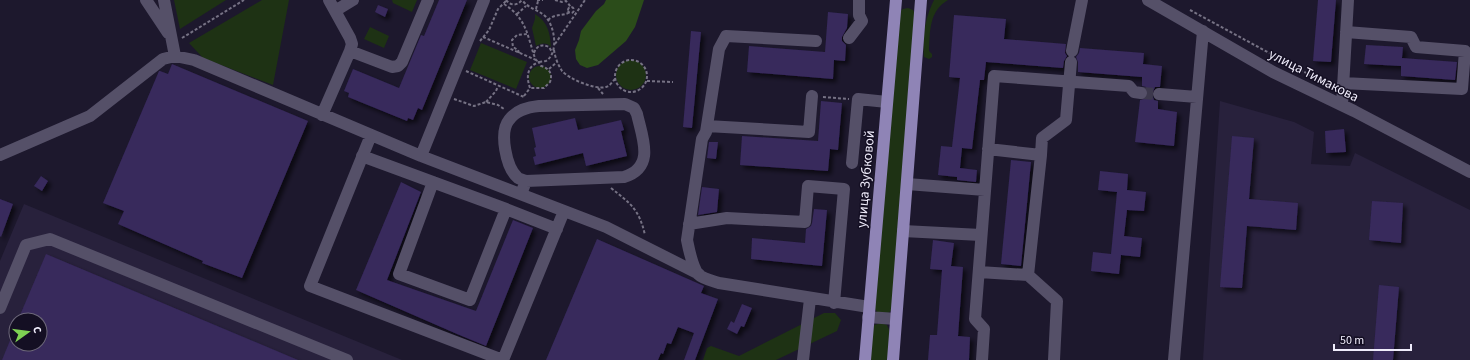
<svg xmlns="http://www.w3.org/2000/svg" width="1470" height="360" font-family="'Source Sans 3',sans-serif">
<defs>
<filter id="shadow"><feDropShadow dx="3.5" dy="3.5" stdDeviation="2" flood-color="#0009"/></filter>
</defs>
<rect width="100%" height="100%" fill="#1d182d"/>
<path fill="#28213c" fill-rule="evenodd" d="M1220,101L1294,122L1314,132L1311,164L1350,166L1355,153L1470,210V360H1203Z
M24,204L402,360H0V261ZM16,320H40V344H16Z"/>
<path fill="#1e3214" d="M174,0H226L180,29Z
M262,0H289L273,85L203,58L189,43Z
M392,0H417L412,12L393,3Z
M934,0H948C929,11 930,31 929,51L932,54V57L929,59L924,57C922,37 925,18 934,0Z
M908,8L913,10L915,14L892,310L888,313L877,312L874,308L899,12L903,9Z
M535,14C548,22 550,33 551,47C547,42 541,43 536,46L532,28L535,19Z
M370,27L389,36L384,48L364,39Z
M481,43L527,62L516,89L470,70Z
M616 75a15 15 0 1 1 30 0a15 15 0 1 1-30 0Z
M529 77a11 11 0 1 1 22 0a11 11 0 1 1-22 0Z
M824,313H835L841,320L837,331L776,360H703L707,348L711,346L739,356Z
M881,323L887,325L890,332L888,360H869L871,328L874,325Z"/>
<path fill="#2b4c1a" d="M606,0H644L635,27L626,41L598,65L587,68L580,65L576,59L575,50L579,40L581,31L596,11L604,4Z"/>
<path fill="#37295c" filter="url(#shadow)" d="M439,0H467L422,110L418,108L413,120L408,118L407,121L348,97L349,93L344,91L353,69L399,88L421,35L424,36Z
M1318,0H1336L1331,62L1313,61Z
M378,5L388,9L385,17L375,12Z
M828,12L848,14L847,28L842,37V41L846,45L845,61L834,60L833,79L747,72L749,46L825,52Z
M954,15L1006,19L1004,39L1066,44L1065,53L1067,56L1064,61L1063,68L986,62L984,80H980L972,149L962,148L960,168L977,170L976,182L957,180V177L938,175L941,146L952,147L960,78L949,77Z
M691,31L701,32L692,128L683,127Z
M1366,45L1403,47L1402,58L1457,62L1455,80L1401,76V66L1364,64Z
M1080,48L1144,53L1143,64L1162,66L1160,87H1155L1152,94L1154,100L1158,101V109L1177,112L1174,146L1135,142L1140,100L1147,98L1148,94L1146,87L1142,86V77L1078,72V62L1076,57L1079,53Z
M172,64L308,121L242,278L202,263L203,261L118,224L124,211L103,203L159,71H160L168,74Z
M821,101L842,103L838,150L830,149L828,171L740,165L742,136L818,141Z
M575,118L578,130L621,120L624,130L621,131L627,156L586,166L583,153L535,165L533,157L536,156L534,148L536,147L532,128Z
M1344,129L1346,152L1326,153L1325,131Z
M1232,136L1254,138L1249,199L1298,203L1296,230L1247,226L1242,288L1220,287Z
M709,142H718L716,159L707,158Z
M1011,160L1031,162L1021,266L1001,264Z
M1100,171L1128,174L1127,190L1146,192L1144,211L1127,210L1124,236L1142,238L1140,257L1121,255L1119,274L1091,271L1093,252L1111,254L1117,192L1098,190Z
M41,176L48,181L42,191L34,186Z
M401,182L421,192L387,280L476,311L513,220L533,228L486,346L457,334L356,290Z
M702,187L719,189L717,212L698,215Z
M0,199L13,204L1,237L0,236Z
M1372,201L1403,203L1401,243L1369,240Z
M814,209L827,210L822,266L751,259L752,238L805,243L806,229L811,226L812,223Z
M597,239L704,286L701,293L718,299L695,360H684L694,333L678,327L671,344L667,343L663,354L661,353L658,360H546Z
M933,240L954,243L951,266L963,267L958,336L970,337L969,360H928L930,335H937L942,270L930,269Z
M46,254L298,360H2L16,326V344H40V320H18Z
M1379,285L1399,287L1393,360H1373Z
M742,304L752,308L744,327L741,326L737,334L727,329L731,321L734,323Z"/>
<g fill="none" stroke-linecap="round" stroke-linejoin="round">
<path stroke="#3c384c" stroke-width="12" stroke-dasharray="12 6" stroke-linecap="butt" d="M1141,93L1159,94"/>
<path stroke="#767284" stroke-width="2" stroke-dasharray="3 2" stroke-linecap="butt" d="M506,0C511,6 517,6 522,0
M537,0H543
M555,0L562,2L566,1L571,7
M504,4C519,14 525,24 530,42C532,48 533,54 536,60L539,62L546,61C559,53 555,26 545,16C537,9 529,9 522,0
M568 10a3 3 0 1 1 6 0a3 3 0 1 1-6 0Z
M536,9L538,1
M1190,10L1332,87
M517,14L526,6
M548,20C555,13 562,17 570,12
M483,37L536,60
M182,38L244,0
M480,41L489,30L498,9L506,1
M555,44L585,0
M554,50C555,57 558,65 562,71C569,79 595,90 606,87C610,86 612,82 615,79
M519,53L518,50L513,47L512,40L517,35L528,34
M534,53C537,45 542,44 549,47L552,52
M615 76a16 16 0 1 1 32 0a16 16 0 1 1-32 0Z
M549,69L557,62
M466,71L524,97
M647,81L673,82
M598,88L603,94
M524,96L530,88C526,77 527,66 539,62L541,66C549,68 553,74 550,82L544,88H530
M823,97L849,99
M454,99L474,106L486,102L498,105L504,109
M486,102L496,91L498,86
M611,188C631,204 639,209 645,235"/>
<path stroke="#555068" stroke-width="12" d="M146,0L168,33
M164,0L175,56
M1148,0L1273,72L1354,111L1470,172
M335,11L353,0
M849,38L862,21L859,15V0
M816,41L726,36L719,49L706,132L702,139L687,240C689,250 692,266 698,274C703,279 713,281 719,283L869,307
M350,51L392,67L398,66L402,62L428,0
M1072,51L1082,0
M1343,83L1462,89L1465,51L1416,47L1411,37L1346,32
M1159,94L1197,97
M1342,105L1348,0
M322,115L350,51L352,44L350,38L329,0
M707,126L809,132L812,96
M371,135L310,286L503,360L564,211
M0,155L90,116L163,59L175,56L194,60L421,156L606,227L699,274
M1041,155L1042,138L1066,120L1071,62
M362,156L506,209
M421,156L484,0
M852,163L858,99L887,102
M433,182L399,274L470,300L506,209L557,229
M907,184L985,190
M521,194L526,181L624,177C656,167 642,137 637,114L634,108L625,104L539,106C528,107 516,110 509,120C499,132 506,168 518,178C520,179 523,180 526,181
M689,224L727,218L805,222L808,186L844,189L834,303
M903,231L981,235
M979,272L1028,275L1041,155L988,149
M1028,275L1057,301L1054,360
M0,308L26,245L50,239L347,360
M868,317L896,319
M803,360L810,299
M982,360L984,329L975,319L994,76L1129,86L1134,92L1141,93
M1174,360L1203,31"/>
<path stroke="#8f84b6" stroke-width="12" d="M865,360L896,0
M893,360L921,0"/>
</g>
<g text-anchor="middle" stroke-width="3" stroke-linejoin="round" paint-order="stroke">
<g font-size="14" fill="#efecfb" stroke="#140f23">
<text transform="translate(1314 75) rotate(27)" y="5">улица Тимакова</text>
<text transform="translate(865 179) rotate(-85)" y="5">улица Зубковой</text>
</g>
</g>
<g transform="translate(28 332) rotate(76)"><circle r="19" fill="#140f23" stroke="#6c6779"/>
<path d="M0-3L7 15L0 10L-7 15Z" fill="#7ed153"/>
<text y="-6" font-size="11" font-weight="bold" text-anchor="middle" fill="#efecfb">С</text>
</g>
<path d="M1334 344v6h77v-6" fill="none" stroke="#efecfb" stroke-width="2"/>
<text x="1340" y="344" font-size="12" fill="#efecfb" stroke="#140f23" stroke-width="3" paint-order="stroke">50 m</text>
</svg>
